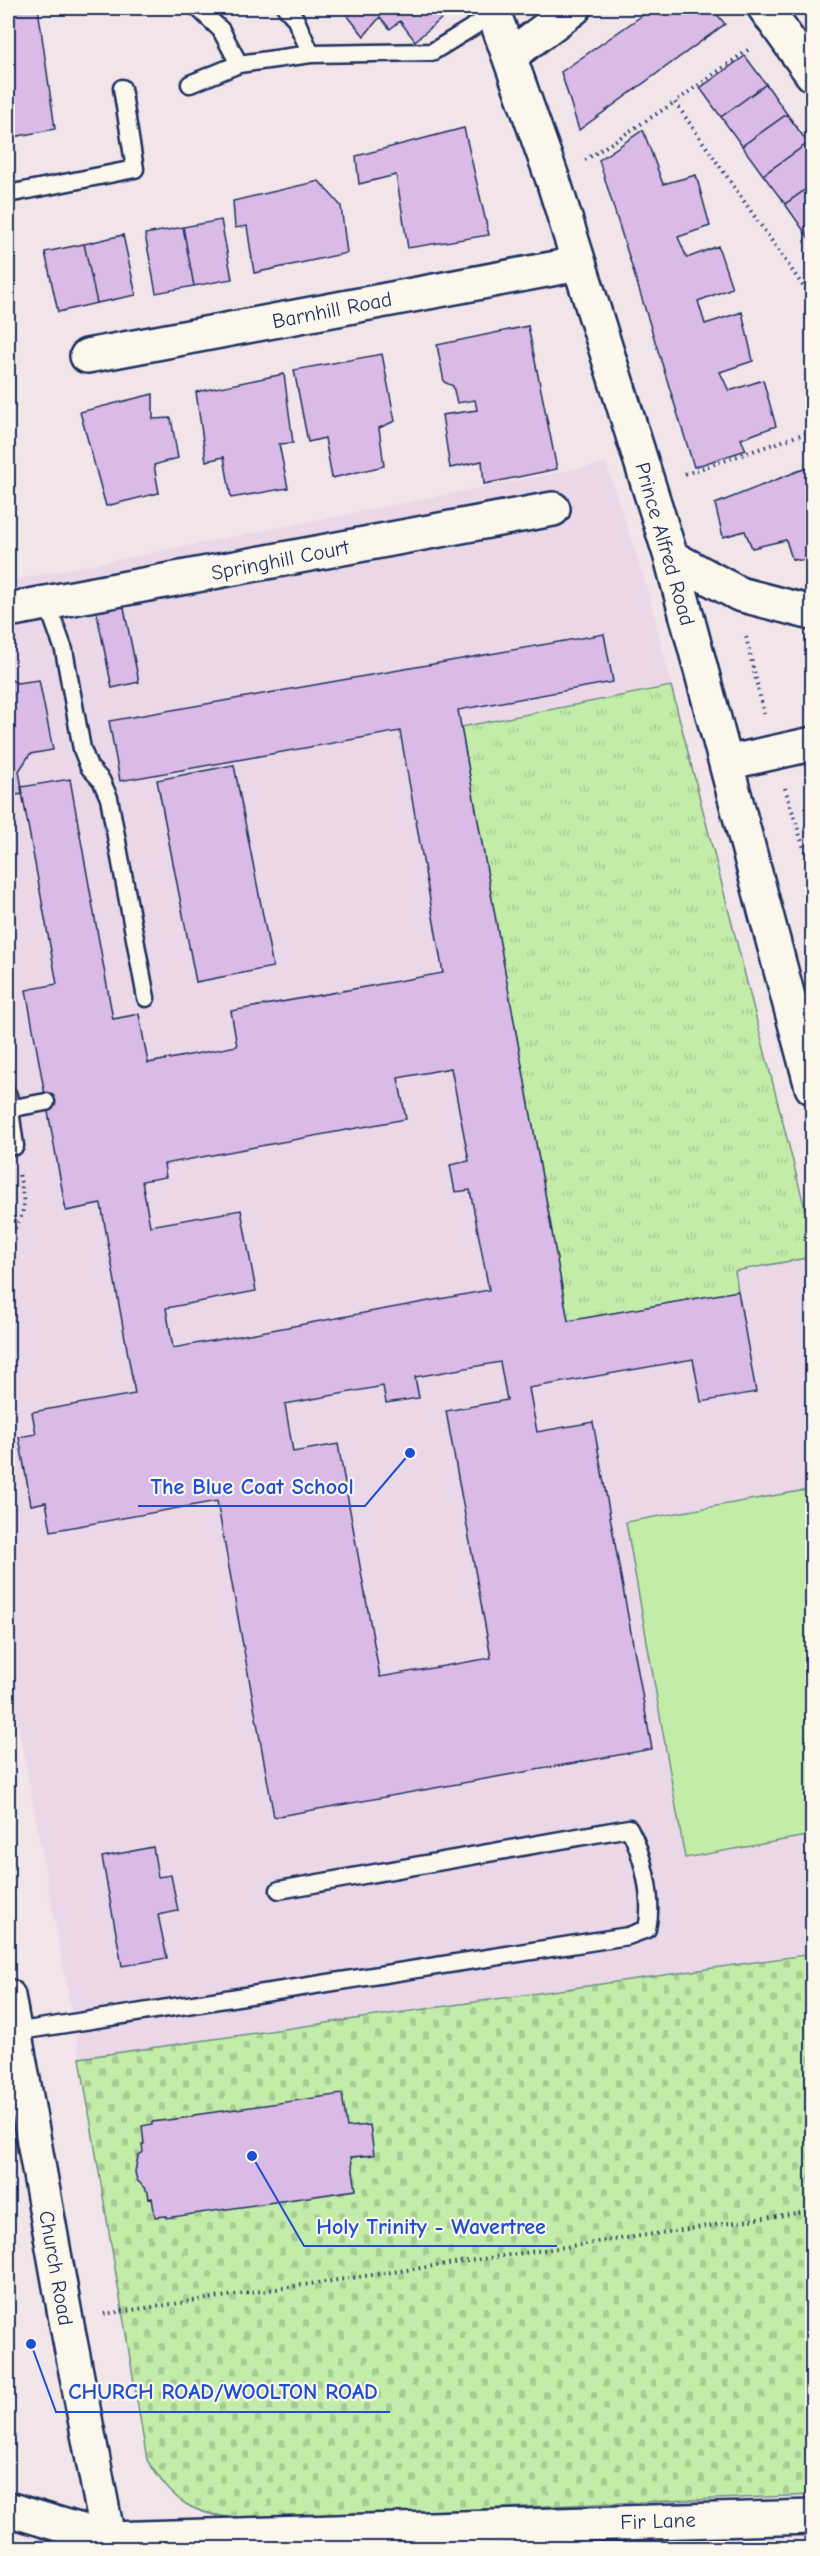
<svg xmlns="http://www.w3.org/2000/svg" width="820" height="2556" font-family="'Comic Neue',sans-serif">
<defs>
<pattern id="grass-tufts" width="24" height="20" patternUnits="userSpaceOnUse" patternTransform="scale(1.5)"><rect width="24" height="20" fill="#c3eca8"/><path d="M3 7l-1-3M5 7V3M7 7l1-3M15 17l-1-3M17 17v-4M19 17l1-3" fill="none" stroke="#a7cb93"/></pattern>
<pattern id="cemetery-stones" width="16" height="16" patternUnits="userSpaceOnUse" patternTransform="scale(1.5)"><rect width="16" height="16" fill="#c3eca8"/><path d="M2 7V4a2 2 0 0 1 4 0v3zM10 15v-3a2 2 0 0 1 4 0v3z" fill="#a7cb93"/></pattern>
</defs>
<rect width="100%" height="100%" fill="#f1e5ea"/>
<filter id="ink" filterUnits="userSpaceOnUse"><feTurbulence type="fractalNoise" baseFrequency=".0167" numOctaves="2"/><feDisplacementMap in="SourceGraphic" scale="12" xChannelSelector="R" yChannelSelector="G"/><feConvolveMatrix kernelMatrix="1 2 1 2 8 2 1 2 1" color-interpolation-filters="sRGB"/></filter>
<g filter="url(#ink)">
<path fill="#ead8e9" d="M606,463L648,591L812,1236V1954L80,2058L8,1670V581Z"/>
<path fill="url(#grass-tufts)" stroke="#6f8e83" stroke-width="1.5" d="M671,686L812,1236V1257L735,1271L738,1291L568,1321L461,727Z"/>
<path fill="url(#cemetery-stones)" stroke="#6f8e83" stroke-width="1.5" d="M812,1954V2495L242,2519C190,2514 175,2503 147,2460L80,2058Z"/>
<path fill="#c3eca8" stroke="#6f8e83" stroke-width="1.5" d="M812,1489V1835L685,1858L626,1522Z"/>
<path fill="#dabae6" stroke="#1b2f5e" stroke-width="1.5" fill-rule="evenodd" d="M8,8H38L55,129L8,138Z
M344,8H442L447,14L415,41L400,21L390,29L380,17L364,36L342,9Z
M653,8H712L725,24L579,130L561,72Z
M745,56L766,84L721,117L700,88Z
M766,84L787,114L742,146L721,117Z
M787,114L808,143L763,175L742,146Z
M464,128L489,235L408,248L396,175L359,184L356,156Z
M643,130L663,184L696,175L710,226L678,237L687,258L718,246L732,288L698,301L705,324L742,312L753,361L720,372L729,391L763,380L776,426L741,439L746,450L694,467L599,160Z
M808,143L812,148V185L785,204L763,175Z
M319,181L341,206L347,253L254,273L247,226L235,228L233,201Z
M812,185V229L806,234L785,204Z
M221,220L232,279L194,286L183,227Z
M183,227L194,286L156,293L145,234Z
M812,229V243L806,234Z
M123,235L136,295L97,303L84,244Z
M84,244L97,303L58,312L45,252Z
M528,326L557,469L484,484L482,461L450,468L442,415L477,410L475,400L457,403L453,386L444,382L437,345Z
M382,354L395,421L379,428L384,466L332,478L325,438L308,442L294,370Z
M284,374L293,443L279,444L288,488L231,498L224,457L206,461L196,392Z
M153,394V419L171,418L178,458L154,465L159,493L106,506L80,412Z
M812,467V562L792,559L786,540L752,548L745,531L723,537L715,504L798,471Z
M123,603L139,682L112,688L96,609Z
M604,634L613,682L458,710L568,1321L738,1291L756,1392L701,1402L693,1359L529,1388L537,1432L593,1422L652,1749L274,1817L217,1501L51,1531L46,1502L31,1505L19,1437L36,1434L32,1412L135,1394L101,1204L66,1211L26,990L57,984L21,787L70,779L113,1019L139,1014L148,1063L237,1046L231,1011L443,973L400,731L120,781L109,721ZM451,1068L469,1161L450,1165L455,1192L470,1190L489,1290L173,1348L166,1308L256,1291L241,1210L150,1226L142,1181L166,1177L164,1164L406,1119L398,1078ZM500,1362L507,1400L446,1411L491,1658L380,1677L338,1444L293,1452L285,1404L383,1386L386,1403L419,1398L415,1377Z
M8,678L17,683L39,680L53,750L30,754L19,771L23,794L8,796Z
M234,765L273,967L196,982L157,780Z
M153,1847L158,1877L171,1875L178,1911L158,1915L167,1958L122,1966L102,1857Z
M342,2094L347,2127L370,2125L374,2155L351,2157L356,2190L166,2218V2216L155,2217L152,2198L149,2199L148,2192L137,2180L135,2172L138,2156L143,2152L142,2144H144L142,2126L152,2124V2122L191,2117L194,2115Z"/>
<g fill="none" stroke-linecap="round" stroke-linejoin="round">
<g stroke="#1b2f5e" stroke-width="21">
<path id="lane" d="M198,8L221,30L239,64
M286,8L295,18L311,54
M190,84L239,64L311,54L432,52L494,14
M8,194L135,169L122,88
M47,603L64,650L82,749L89,767L101,780L109,798L146,998
M8,1095L15,1146
M8,1109L46,1102
M14,2032L628,1936L647,1929C654,1900 643,1854 629,1828L279,1890"/>
</g>
<g stroke="#1b2f5e" stroke-width="38">
<path id="street" d="M492,8L553,180L671,557L812,1087
M765,8L812,74
M511,55L574,8
M87,356L578,264
M671,557L739,594L812,613
M8,610L553,509
M726,763L812,744
M108,2539L812,2517"/>
</g>
<g stroke="#1b2f5e" stroke-width="38">
<path id="secondary" d="M8,1996L66,2320L110,2548
M8,2509L108,2539"/>
</g>
<path stroke="#1b2f5e" stroke-width="4" stroke-dasharray="1.5 4.5" stroke-linecap="butt" d="M748,50L675,102L812,299
M585,160L675,102
M685,474L812,431
M746,637L764,714
M785,788L812,874
M8,1238C28,1211 25,1206 19,1173
M104,2314L812,2211"/>
<use href="#lane" stroke="#fbf7ec" stroke-width="16"/>
<use href="#street" stroke="#fbf7ec" stroke-width="33"/>
<use href="#secondary" stroke="#fbf7ec" stroke-width="33"/>
</g>
</g>
<g text-anchor="middle" stroke-width="4.5" stroke-linejoin="round" paint-order="stroke">
<g font-size="21" fill="#1b2f5e" stroke="#fbf7ec">
<text transform="translate(332 310) rotate(-11)" y="7">Barnhill Road</text>
<text transform="translate(665 544) rotate(74)" y="7">Prince Alfred Road</text>
<text transform="translate(280 560) rotate(-11)" y="7">Springhill Court</text>
<text transform="translate(56 2268) rotate(80)" y="7">Church Road</text>
<text transform="translate(658 2521) rotate(-2)" y="7">Fir Lane</text>
</g>
</g>
<path fill="none" stroke="#1d4ed8" stroke-width="2" d="M410 1453L365 1506H138M252 2156L304 2246H557M31 2344L56 2412H390"/>
<g fill="#1d4ed8" stroke="#fbf7ec" stroke-width="2">
<circle cx="410" cy="1453" r="6"/>
<circle cx="252" cy="2156" r="6"/>
<circle cx="31" cy="2344" r="6"/>
</g>
<g font-size="22" text-anchor="middle" font-weight="bold" fill="#1d4ed8" stroke="#fbf7ec" stroke-width="4.5" stroke-linejoin="round" paint-order="stroke">
<text x="252" y="1494">The Blue Coat School</text>
<text x="431" y="2234">Holy Trinity - Wavertree</text>
<text x="223" y="2399">CHURCH ROAD/WOOLTON ROAD</text>
</g>
<rect width="820" height="2556" fill="none" stroke="#fbf7ec" stroke-width="30"/>
<rect x="15" y="15" width="790" height="2526" fill="none" stroke="#1b2f5e" stroke-width="2" filter="url(#ink)"/>
</svg>
